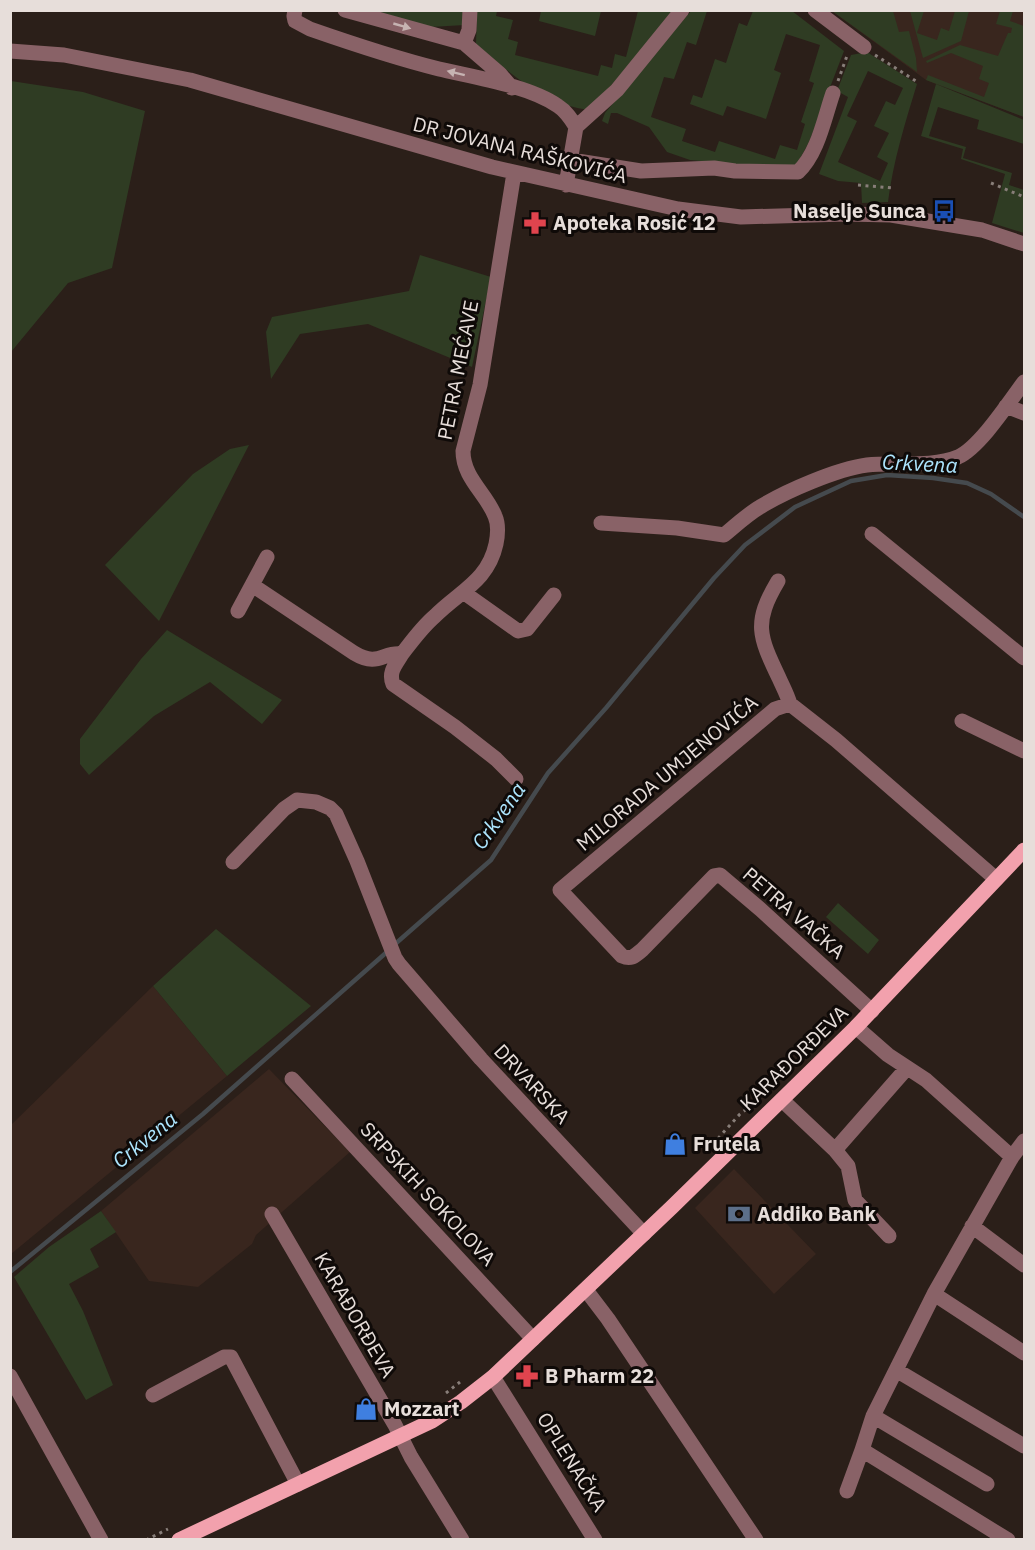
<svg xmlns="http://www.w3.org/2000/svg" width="1035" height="1550" font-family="'IBM Plex Sans',sans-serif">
<rect width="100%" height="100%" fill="#2b1f19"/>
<path fill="#39261e" d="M832,11H1024V117L926,80Z
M153,986L227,1076L11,1254V1125Z
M269,1069L350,1152L256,1235L252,1244L198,1287L149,1281L101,1211Z
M734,1169L816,1254L774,1294L695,1208Z"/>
<path fill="#2f3c23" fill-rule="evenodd" d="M370,11H466L465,25L430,27Z
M477,11H497L496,16L513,20L508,39L518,42L515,55L598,76L601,65L612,68L615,54L626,57L638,11H678L589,110C543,104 511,74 476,44Z
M541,11V10L601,11L595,36L539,21Z
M691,11H707L696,45L687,42L674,79L664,77L651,117L686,129L682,141L715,152L719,141L775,159L780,145L797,150L805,124L801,122L814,83L809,81L820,45L786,34L774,70L781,73L766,119L727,106L723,116L690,104L693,95L702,98L715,59L726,63L739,23L747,26L753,11H792L844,51L809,142L796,166L779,168L690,160L667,152L649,127L617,113H611L608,124L602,121L605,113Z
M832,11H893L899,32L909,31L916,58L917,72Z
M910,11H924L917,33L937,40L941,28L949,31L955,11H969L961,41L923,58Z
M1000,11H1013L1010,21L1024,26V117L926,80L928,75L984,97L989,83L979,79L983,66L951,53L927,63L926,61L960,45L998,56L1008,33H1011L1012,28L996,24Z
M867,52L917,84C905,123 893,162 888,202L862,203L861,183L838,181L819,174L848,97L837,91L851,55ZM868,71L903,88L895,105L886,101L874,126L889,133L877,157L888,163L880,181L838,162L857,121L847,116Z
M11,81L83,92L145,111L112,268L68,283L11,352Z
M936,84L1024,120V144L977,129L979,120L938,107L929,136L966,147L963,158L1012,173L1009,185L1024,190V233L992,223L1005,174L961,159L963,149L921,136Z
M420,255L491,277L472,367L368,324L300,334L271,379L266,332L272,317L409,291Z
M249,445L159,621L105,565L193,474L230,449Z
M167,630L282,700L262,724L210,682L154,716L89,775L80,764V739L141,659Z
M838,903L879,940L868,954L826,917Z
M216,929L311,1006L227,1076L153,986Z
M101,1211L116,1232L90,1249L99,1267L69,1284L83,1311L113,1385L86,1400L14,1277L49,1247Z"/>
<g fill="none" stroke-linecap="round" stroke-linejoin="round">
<path stroke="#454a4e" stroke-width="4.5" d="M394,945L491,860L548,773L606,708L714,578L745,545L795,507L851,481L887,475L933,478L967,483L991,494L1024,517
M10,1272L203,1114L388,951"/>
<path stroke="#887e79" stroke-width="3" stroke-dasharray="3 4.5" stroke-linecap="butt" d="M875,55L919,83
M838,81L848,53
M991,183L1024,197
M858,185L893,188
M713,1144L740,1114L760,1099
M446,1393L460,1382
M146,1540L168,1529"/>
<path stroke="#896267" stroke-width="15" d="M295,10L294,16L295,21L310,29C353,44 395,58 439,69C473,77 530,86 558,106C566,111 571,119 576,127L566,185
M345,10L464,43L500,74L512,88
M815,10L864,47
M464,43L469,30L470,10
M10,51L64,55L190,80L492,167L678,209L741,217L846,214L891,215L982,230L1024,244
M576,127L617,90L682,10
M571,160L641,171L714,168L735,171L798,172C818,153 824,119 833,93
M1006,406L1024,413
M601,523L677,528L724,535C736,525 748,514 760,507C786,491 837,469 867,465C894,462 932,468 958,457C980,447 1009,402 1024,382
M872,534L1024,658
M778,581C753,623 759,636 779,678C783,687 787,694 790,704
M252,585L354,653C379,668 383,651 402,654C412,641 422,627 435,616C460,591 488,581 496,544C498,534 499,525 495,516C486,493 463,478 463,451L480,385L514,173
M463,592L518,631L527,629L554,595
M238,611L267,557
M402,654C396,664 388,672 393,684L455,727L496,759L516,779
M962,721L1024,751
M233,862L284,809L297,800L316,802L330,808L336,814L357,861L395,958L399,964L481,1059L644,1234
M872,1011L760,909L720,875L714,876L642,950C635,956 631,960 622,956L560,890L775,709L790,704L836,740L996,879
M856,1027L888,1055L926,1080L1012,1157
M292,1079L533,1339
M782,1100L835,1150L848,1166L855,1200L889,1236
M835,1150L907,1068
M272,1214L395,1425L411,1457L462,1540
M972,1226L1024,1265
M586,1290L608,1319L756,1540
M934,1294L1024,1353
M896,1370L1024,1446
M10,1376L101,1540
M493,1377L595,1540
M153,1395L224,1357H231L298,1484
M873,1416L987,1484
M847,1491L862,1450
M1008,1540L862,1450L873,1416L934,1294L1012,1157L1024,1141"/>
<path stroke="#f2a1ad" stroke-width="15" d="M179,1540L432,1421L461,1402L493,1377L672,1207L856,1027L1024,850"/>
</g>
<defs><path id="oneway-solid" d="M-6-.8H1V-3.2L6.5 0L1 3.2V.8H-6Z" transform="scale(1.5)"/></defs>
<g fill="#c6b3b2">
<use href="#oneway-solid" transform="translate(402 26) rotate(16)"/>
<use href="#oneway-solid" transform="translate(456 73) rotate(-166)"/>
</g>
<defs>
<g id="bus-bare" transform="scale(1.8)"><path d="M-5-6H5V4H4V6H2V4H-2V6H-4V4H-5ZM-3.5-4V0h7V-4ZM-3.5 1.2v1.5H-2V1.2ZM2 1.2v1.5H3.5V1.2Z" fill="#1a4fb4" stroke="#0f0a08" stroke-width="2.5" paint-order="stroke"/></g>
<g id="pharmacy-bare" transform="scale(1.8)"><path d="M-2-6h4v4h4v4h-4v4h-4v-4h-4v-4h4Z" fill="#e0444e" stroke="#0f0a08" stroke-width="2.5" paint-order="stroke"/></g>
<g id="shop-bare" transform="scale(1.8)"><path d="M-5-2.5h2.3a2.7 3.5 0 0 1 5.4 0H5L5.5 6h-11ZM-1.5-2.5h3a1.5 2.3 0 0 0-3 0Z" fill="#3f7fe0" stroke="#0f0a08" stroke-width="2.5" paint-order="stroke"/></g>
<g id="bank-bare" transform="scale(1.8)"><path d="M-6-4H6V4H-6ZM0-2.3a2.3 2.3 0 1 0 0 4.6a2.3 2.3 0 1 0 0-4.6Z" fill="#5c6f8a" stroke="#0f0a08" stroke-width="2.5" paint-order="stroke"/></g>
</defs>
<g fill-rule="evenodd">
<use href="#bus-bare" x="944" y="211"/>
<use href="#pharmacy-bare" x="535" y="223"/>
<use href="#shop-bare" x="675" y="1144"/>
<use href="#bank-bare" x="739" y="1214"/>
<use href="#pharmacy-bare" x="527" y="1376"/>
<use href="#shop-bare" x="366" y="1409"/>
</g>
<g text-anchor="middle" stroke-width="6" stroke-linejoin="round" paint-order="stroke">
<g font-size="20" fill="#e7deda" stroke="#0f0a08">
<text transform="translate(520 150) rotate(14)" y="7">DR JOVANA RAŠKOVIĆA</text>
<text transform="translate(458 370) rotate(-79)" y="7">PETRA MEĆAVE</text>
<text transform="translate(667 773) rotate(-40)" y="7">MILORADA UMJENOVIĆA</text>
<text transform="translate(794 913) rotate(41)" y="7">PETRA VAČKA</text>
<text transform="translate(794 1058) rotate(-44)" y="7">KARAĐORĐEVA</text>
<text transform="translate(532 1084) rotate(47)" y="7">DRVARSKA</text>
<text transform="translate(428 1194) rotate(47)" y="7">SRPSKIH SOKOLOVA</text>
<text transform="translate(355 1315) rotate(60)" y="7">KARAĐORĐEVA</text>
<text transform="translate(572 1462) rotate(58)" y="7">OPLENAČKA</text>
</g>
<g font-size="20" font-weight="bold" fill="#e7deda" stroke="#0f0a08" text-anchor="start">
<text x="926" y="218" text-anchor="end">Naselje Sunca</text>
<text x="553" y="230">Apoteka Rosić 12</text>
<text x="693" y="1151">Frutela</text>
<text x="757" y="1221">Addiko Bank</text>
<text x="545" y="1383">B Pharm 22</text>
<text x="384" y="1416">Mozzart</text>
</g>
<g font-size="21" font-style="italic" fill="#ade5fe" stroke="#0f0a08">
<text transform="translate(920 464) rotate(3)" y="7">Crkvena</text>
<text transform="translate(499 816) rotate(-55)" y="7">Crkvena</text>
<text transform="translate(145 1140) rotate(-39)" y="7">Crkvena</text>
</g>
</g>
<rect width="1035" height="1550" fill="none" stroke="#e7deda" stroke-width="24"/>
</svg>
